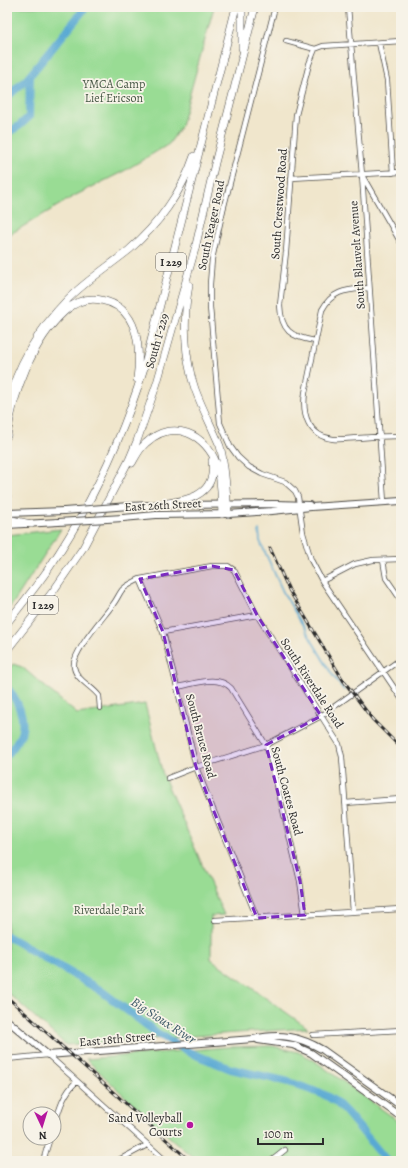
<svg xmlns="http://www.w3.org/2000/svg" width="408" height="1168" font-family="Alegreya,serif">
<rect width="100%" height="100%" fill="#f7f3e8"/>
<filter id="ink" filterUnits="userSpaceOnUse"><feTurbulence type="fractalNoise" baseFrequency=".025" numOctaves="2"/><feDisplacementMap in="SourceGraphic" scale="8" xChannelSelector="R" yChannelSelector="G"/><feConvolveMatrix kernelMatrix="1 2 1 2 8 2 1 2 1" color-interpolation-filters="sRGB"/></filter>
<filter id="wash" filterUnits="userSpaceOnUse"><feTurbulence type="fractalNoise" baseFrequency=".012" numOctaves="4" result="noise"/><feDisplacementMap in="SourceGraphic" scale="16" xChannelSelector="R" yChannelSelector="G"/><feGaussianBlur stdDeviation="0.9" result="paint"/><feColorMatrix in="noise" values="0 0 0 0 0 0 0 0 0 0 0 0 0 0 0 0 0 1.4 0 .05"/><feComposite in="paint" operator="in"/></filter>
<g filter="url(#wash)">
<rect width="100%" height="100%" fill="#f0e6cc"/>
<path fill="#99dc94" stroke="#628460" d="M7,7H214L181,126L169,144L124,171L76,195L7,236Z
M61,529L14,602L7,611V535Z
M13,664L22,667L77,714L145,704L163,775L224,915L211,916V959L308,1028L66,1045L7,992V671Z
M272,1046L298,1052L312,1059L401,1123V1161H197L143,1114L86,1059L227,1047Z"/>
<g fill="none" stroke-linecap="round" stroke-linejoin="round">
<path stroke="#58a9d3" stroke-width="1.5" d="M259,530L260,541L283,592L333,676L344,690"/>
<path stroke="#58a9d3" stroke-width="8" d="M7,97L27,79L86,7
M7,133L19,126L29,117L30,76
M7,688C18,700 26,719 21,734C18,742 12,749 7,755
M7,936L100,990L157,1033L191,1053L231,1069L289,1082L325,1095L336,1102L347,1113L387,1161"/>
</g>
</g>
<g filter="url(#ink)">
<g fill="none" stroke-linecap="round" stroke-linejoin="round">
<g stroke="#494743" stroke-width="6">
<path id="minor" d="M275,7L223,210L212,259L210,284V307L220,423L230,446L238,457L249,467L262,474L285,482L295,491L298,497L303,533L311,560L322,581L401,698
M348,7L362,175L384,502
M286,41L315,49L323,46L401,41
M379,43L387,80L393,173
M315,49L309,64L296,115L286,252L280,305C281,331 291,337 315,341
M363,177L401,243
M291,178L401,172
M369,288C348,290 333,289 322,310L305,393C302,414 308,436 333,439C341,440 350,438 358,438C372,437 387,436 401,436
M383,560L386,578L401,600
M140,579L163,632L177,687L196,767L257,918
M322,581L355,564L373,560L401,559
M163,632L257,615
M177,687C195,684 217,674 231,688L266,745L272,764L300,881L305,915
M100,708L99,696C92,686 76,680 74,667C71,653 105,616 114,603C117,599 119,594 122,590C127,585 134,582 140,579L212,566H228L234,570L257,615L339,744L342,757L353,912
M168,778L196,767L266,745L321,716L401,659
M345,803L401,799
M215,920L401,909
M313,1035L401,1030
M7,1059L48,1055L166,1161
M54,1127C59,1110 63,1094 76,1082
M43,1161L50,1138
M117,1161L147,1145
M271,1161L285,1150"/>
</g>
<g stroke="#494743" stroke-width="8">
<path id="major" d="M170,505L275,504L309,505
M129,506L153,505
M7,513L64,511
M123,518L156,515L228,514L272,511L311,507L401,501
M7,525L58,522
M7,1020L48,1055L253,1039C280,1033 299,1036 323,1050L401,1106
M258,1040L293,1045L311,1053L401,1117"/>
</g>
<g stroke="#494743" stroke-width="8">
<path id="highway" d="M242,48V7
M189,285C183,318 184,357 195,389C202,408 212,427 220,446C226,468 226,491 228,514
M7,406C17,366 39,329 68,299C86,281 109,266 129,250C158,225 182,192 194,156
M7,436C13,393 32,341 65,311C75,302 87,297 101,300C139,307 141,348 137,379
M132,463C136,456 140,448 146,443C173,418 206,434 217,465C222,480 221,498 222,514
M7,494L8,513L7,517
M150,505C177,502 218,501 212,461
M7,519L31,524
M7,623C21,605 36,587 49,568C91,506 122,439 144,368L236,7
M7,650L54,590L83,548L129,460L137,441L157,383L195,249L215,163L255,7"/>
</g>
<use href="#minor" stroke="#fff" stroke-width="4.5"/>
<use href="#major" stroke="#fff" stroke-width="6"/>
<use href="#highway" stroke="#fff" stroke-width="7"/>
<g stroke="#2b2b2b" stroke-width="3">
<path id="rail" d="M270,548L289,590L343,680L373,720L401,748
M7,997L190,1161"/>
</g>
<use href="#rail" stroke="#f7f3e8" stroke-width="1.5" stroke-dasharray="4.5" stroke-linecap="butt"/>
<g stroke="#494743" stroke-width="8" stroke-linecap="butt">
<path id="major-bridge" d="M64,511L129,506
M58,522L123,518"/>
</g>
<use href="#major-bridge" stroke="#fff" stroke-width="6"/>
</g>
</g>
<path fill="#7b2cbf" fill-opacity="0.2" stroke="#7b2cbf" stroke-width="3" stroke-dasharray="8 5" stroke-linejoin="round" d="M212,566L234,570L257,615L321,716L266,745L300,881L305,915L257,918L196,767L163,632L140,579Z"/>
<circle fill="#b5179e" stroke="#f7f3e8" stroke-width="1.5" cx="190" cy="1125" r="4"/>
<g text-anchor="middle" stroke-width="3.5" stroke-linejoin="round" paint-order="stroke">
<g fill="#f7f3e8" stroke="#686764" stroke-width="1">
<rect x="156" y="253" width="30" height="18" rx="3"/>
<rect x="28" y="596" width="30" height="18" rx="3"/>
</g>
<g font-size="11" font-weight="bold" fill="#2b2b2b">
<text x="171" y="266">I 229</text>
<text x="43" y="609">I 229</text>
</g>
<g font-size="12" fill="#465745" stroke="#f7f3e8">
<text x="114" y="88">YMCA Camp<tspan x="114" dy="14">Lief Ericson</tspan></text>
<text x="109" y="914">Riverdale Park</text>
</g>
<g font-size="12" fill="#2b2b2b" stroke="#f7f3e8">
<text transform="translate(279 204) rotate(-86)" y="4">South Crestwood Road</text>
<text transform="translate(211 225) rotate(-78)" y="4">South Yeager Road</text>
<text transform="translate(357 255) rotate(-94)" y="4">South Blauvelt Avenue</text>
<text transform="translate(157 341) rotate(-74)" y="4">South I-229</text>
<text transform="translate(163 505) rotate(-3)" y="4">East 26th Street</text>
<text transform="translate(312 683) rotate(57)" y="4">South Riverdale Road</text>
<text transform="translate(201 736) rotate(75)" y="4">South Bruce Road</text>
<text transform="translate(287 791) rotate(75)" y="4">South Coates Road</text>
<text transform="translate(117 1039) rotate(-5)" y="4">East 18th Street</text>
</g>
<g font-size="12" fill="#2b2b2b" stroke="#f7f3e8" text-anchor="end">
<text x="182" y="1122">Sand Volleyball<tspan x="182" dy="14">Courts</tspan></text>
</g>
<g font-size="13" font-style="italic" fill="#3b5766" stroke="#f7f3e8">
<text transform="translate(164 1020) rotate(33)" y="5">Big Sioux River</text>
</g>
</g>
<rect width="408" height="1168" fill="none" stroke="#f7f3e8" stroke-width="24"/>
<g transform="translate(42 1126) rotate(176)"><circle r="19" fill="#f7f3e8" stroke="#a5a39c"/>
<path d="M0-3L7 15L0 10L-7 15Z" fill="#b5179e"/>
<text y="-6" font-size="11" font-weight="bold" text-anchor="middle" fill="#2b2b2b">N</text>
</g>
<path d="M258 1138v6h65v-6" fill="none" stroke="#2b2b2b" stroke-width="2"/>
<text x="264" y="1138" font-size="12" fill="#2b2b2b" stroke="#f7f3e8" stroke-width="3" paint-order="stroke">100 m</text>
</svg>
